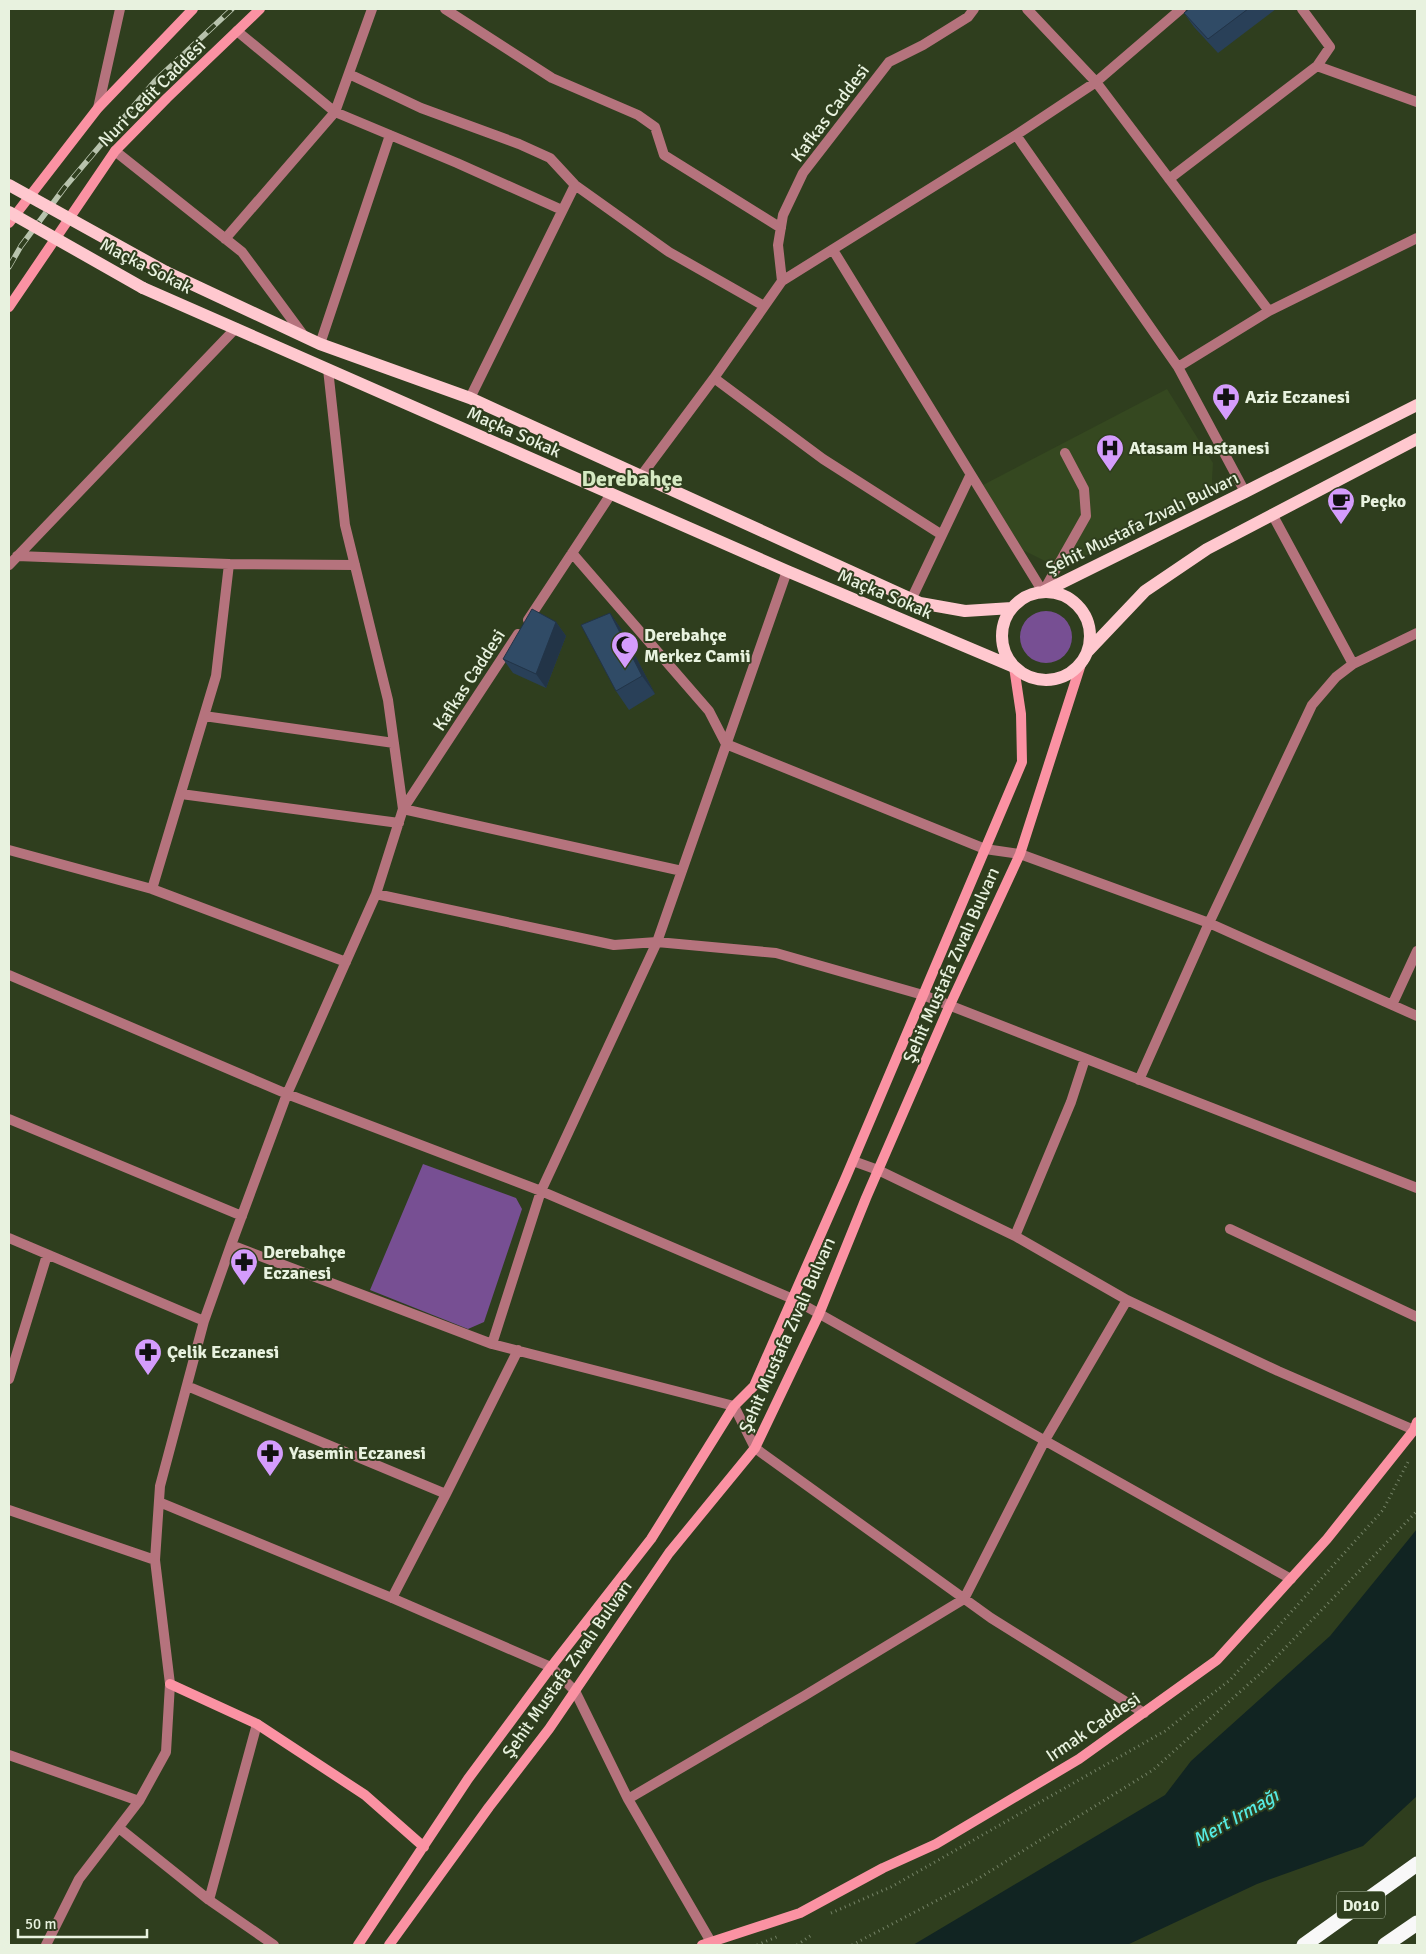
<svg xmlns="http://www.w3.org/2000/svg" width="1426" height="1954" font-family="Signika,sans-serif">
<rect width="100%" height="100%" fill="#2f3e1e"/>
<path fill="#354820" d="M1167,389L1213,463L1211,496L1075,561L1047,562L1023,550L983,485Z"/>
<path fill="#774f93" d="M1020 637a26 26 0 1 1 52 0a26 26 0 1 1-52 0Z
M423,1164L516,1198L522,1209L484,1322L468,1329L370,1290Z"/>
<path fill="#112422" d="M1417,1529V1796L1363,1846L1257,1884L1127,1945H913L1165,1795L1191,1761L1330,1636Z"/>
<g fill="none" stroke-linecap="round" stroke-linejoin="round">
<path stroke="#758367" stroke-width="3" stroke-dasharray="1 4" stroke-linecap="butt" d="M831,1913L891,1887L1165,1731L1230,1680L1383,1510L1409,1460
M757,1945L779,1936
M797,1945L813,1934
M852,1945L976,1880L1153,1770L1262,1672L1417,1511"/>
<path stroke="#b5737d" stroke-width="10" d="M1043,592L1086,516L1084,489L1065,453"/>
<path stroke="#b5737d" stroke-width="10" d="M445,9L552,78L638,115L655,127L664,155L781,228
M1027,9L1096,82L1269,311
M237,31L335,112L457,163L562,210
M1317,66L1417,102
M349,74L421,108L519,144L550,158L575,185L669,252L764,306
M98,108L120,9
M1016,135L1178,367L1245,492
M115,151L242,252L304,336
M1169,179L1317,66L1330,47L1302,9
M225,239L335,112L372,9
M833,250L1043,592
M782,281L778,245L783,215L803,173L889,62L923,45L968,17L974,9
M320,344L390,135
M1178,367L1269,311L1417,238
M714,378L823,459L942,535
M470,398L575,185
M641,476L714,378L782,281L1016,135L1096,82L1181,9
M1272,514L1353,664
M572,553L709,711L726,744L985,849L1020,854L1209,923L1417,1016
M17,556L229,564L355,565
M9,565L236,328
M911,600L970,476
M528,620L611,494
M204,716L394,743
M181,794L399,823
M403,809L518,634
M403,809L682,871
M9,850L152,889L346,962
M152,889L216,676L229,564
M376,894L614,945L657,942L776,953L923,995L1417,1188
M9,975L287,1094L541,1191L793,1299L1291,1579
M1392,1005L1417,951
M1139,1080L1209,923L1312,705L1336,677L1353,664L1417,633
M9,1119L242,1216
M853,1161L878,1170L1015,1236L1127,1300L1278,1371L1414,1430
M1230,1229L1417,1317
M1015,1236L1071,1102L1085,1059
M9,1238L204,1321
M231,1245L492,1344L734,1406L755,1448L991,1618L1144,1713
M492,1344L541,1191L657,942L787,571
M9,1379L47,1255
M187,1386L446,1494
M159,1502L392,1598L551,1667L575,1691L628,1799L711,1942
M9,1510L155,1560
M392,1598L446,1494L518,1350
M9,1755L139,1801
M628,1799L804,1696L964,1599L1045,1440L1127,1300
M119,1828L209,1900L274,1945
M209,1900L257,1724
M46,1945L79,1879L139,1801L166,1752L170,1684L155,1560L160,1486L204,1321L231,1245L287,1094L376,894L403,809L388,700L345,525L328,369"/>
<path stroke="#fb92a3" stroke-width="10" d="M9,223L98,108L193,9
M9,307L115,151L167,98L260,9
M170,1684L257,1724L365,1795L424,1847
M358,1945L468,1779L551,1667L651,1539L734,1406L754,1386L846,1177L1022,762L1021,714L1014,667
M389,1945L489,1807L549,1729L669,1553L755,1448L819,1314L866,1198L949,1007L1020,854L1081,664
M702,1945L800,1913L883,1868L936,1844L1079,1759L1217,1660L1327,1539L1414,1430L1417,1422"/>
<path stroke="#ffc8cf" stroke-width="12" d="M166,272L320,344L470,398L920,603L965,611L1012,608
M143,288L787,571L1014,667
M1002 636a44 44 0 1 1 88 0a44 44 0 1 1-88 0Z
M1043,592L1245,492L1417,405
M1088,651L1145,591L1207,549L1417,439"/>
<path stroke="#f8f8f8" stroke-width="15" d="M1304,1945L1417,1864
M1385,1945L1417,1923"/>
<g stroke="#b8c3ad" stroke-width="5.5">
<path id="rail" d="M9,267L21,246L65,187L155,81L232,9"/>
</g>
<use href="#rail" stroke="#2f3e1e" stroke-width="4" stroke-dasharray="11" stroke-linecap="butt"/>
<path stroke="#ffc8cf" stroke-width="12" d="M9,185L166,272
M9,212L143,288"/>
</g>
<path fill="#294058" d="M1189,9H1276L1218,53L1194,27L1184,13Z
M610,613L623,632L655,694L629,710L616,691Z
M556,622L566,636L546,688L513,673L503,659Z"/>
<path fill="#223447" d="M610,613L623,632L655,694L642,676Z
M556,622L566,636L546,688L536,674Z"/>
<path fill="#304b66" stroke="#223447" d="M1189,9H1248L1208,39L1184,13Z
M532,609L556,622L536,674L503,659Z
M610,613L642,676L616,691L581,625Z"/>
<defs>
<g id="pharmacy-pin" transform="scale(1.4375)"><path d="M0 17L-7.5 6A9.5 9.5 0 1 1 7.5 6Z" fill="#d49cfc" stroke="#2f3e1e"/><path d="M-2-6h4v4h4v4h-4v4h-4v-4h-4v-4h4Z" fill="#111"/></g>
<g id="hospital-pin" transform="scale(1.4375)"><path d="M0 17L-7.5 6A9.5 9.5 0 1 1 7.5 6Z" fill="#d49cfc" stroke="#2f3e1e"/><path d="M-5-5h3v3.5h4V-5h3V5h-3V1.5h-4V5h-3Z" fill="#111"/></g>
<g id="cafe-pin" transform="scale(1.4375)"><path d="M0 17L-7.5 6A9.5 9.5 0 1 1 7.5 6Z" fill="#d49cfc" stroke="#2f3e1e"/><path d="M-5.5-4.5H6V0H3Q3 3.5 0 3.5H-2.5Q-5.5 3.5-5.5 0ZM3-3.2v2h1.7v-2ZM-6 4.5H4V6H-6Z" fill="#111"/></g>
<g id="mosque-pin" transform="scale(1.4375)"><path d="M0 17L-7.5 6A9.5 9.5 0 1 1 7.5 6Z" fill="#d49cfc" stroke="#2f3e1e"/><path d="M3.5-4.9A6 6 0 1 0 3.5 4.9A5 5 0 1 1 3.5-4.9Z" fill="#111"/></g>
</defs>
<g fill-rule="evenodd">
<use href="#pharmacy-pin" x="1226" y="397"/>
<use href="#hospital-pin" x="1110" y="448"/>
<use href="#cafe-pin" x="1341" y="501"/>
<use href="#mosque-pin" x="625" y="645"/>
<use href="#pharmacy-pin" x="244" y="1262"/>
<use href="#pharmacy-pin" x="148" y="1352"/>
<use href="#pharmacy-pin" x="270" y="1453"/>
</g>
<g text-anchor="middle" stroke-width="4" stroke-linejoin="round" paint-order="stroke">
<rect fill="#2f3e1e" stroke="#b0bca5" stroke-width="1" x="1337" y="1891.5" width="48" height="27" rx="4"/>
<g font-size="16" font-weight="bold" fill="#e8f2df">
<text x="1361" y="1911">D010</text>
</g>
<g font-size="18" fill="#e8f2df" stroke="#2f3e1e">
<text transform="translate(152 93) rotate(-45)" y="6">Nuri Cedit Caddesi</text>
<text transform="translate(830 113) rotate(-53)" y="6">Kafkas Caddesi</text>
<text transform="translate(146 266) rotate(27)" y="6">Maçka Sokak</text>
<text transform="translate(514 432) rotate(24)" y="6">Maçka Sokak</text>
<text transform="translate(1142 523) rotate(-26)" y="6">Şehit Mustafa Zıvalı Bulvarı</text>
<text transform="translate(885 594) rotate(23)" y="6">Maçka Sokak</text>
<text transform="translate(469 680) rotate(-57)" y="6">Kafkas Caddesi</text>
<text transform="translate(951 965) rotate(-66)" y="6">Şehit Mustafa Zıvalı Bulvarı</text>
<text transform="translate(787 1335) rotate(-66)" y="6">Şehit Mustafa Zıvalı Bulvarı</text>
<text transform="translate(567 1669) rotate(-55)" y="6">Şehit Mustafa Zıvalı Bulvarı</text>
<text transform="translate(1093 1727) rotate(-34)" y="6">Irmak Caddesi</text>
</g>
<g font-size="18" font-weight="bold" fill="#e8f2df" stroke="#2f3e1e" text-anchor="start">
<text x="1245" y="403">Aziz Eczanesi</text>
<text x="1129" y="454">Atasam Hastanesi</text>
<text x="1360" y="507">Peçko</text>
<text x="644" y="641">Derebahçe<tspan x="644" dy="21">Merkez Camii</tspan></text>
<text x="263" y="1258">Derebahçe<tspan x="263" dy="21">Eczanesi</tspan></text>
<text x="167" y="1358">Çelik Eczanesi</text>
<text x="289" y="1459">Yasemin Eczanesi</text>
</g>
<g font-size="19" font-style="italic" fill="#55eae2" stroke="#2f3e1e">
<text transform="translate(1235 1817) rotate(-30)" y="7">Mert Irmağı</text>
</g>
<g font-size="22" font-weight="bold" fill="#d5e9c2" stroke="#2f3e1e">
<text x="632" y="486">Derebahçe</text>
</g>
</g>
<rect width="1426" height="1954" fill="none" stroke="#e8f2df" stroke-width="20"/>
<path d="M18 1929v8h129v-8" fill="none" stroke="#e8f2df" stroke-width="2.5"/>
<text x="25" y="1929" font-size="15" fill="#e8f2df" stroke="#2f3e1e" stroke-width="4" paint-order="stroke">50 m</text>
</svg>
